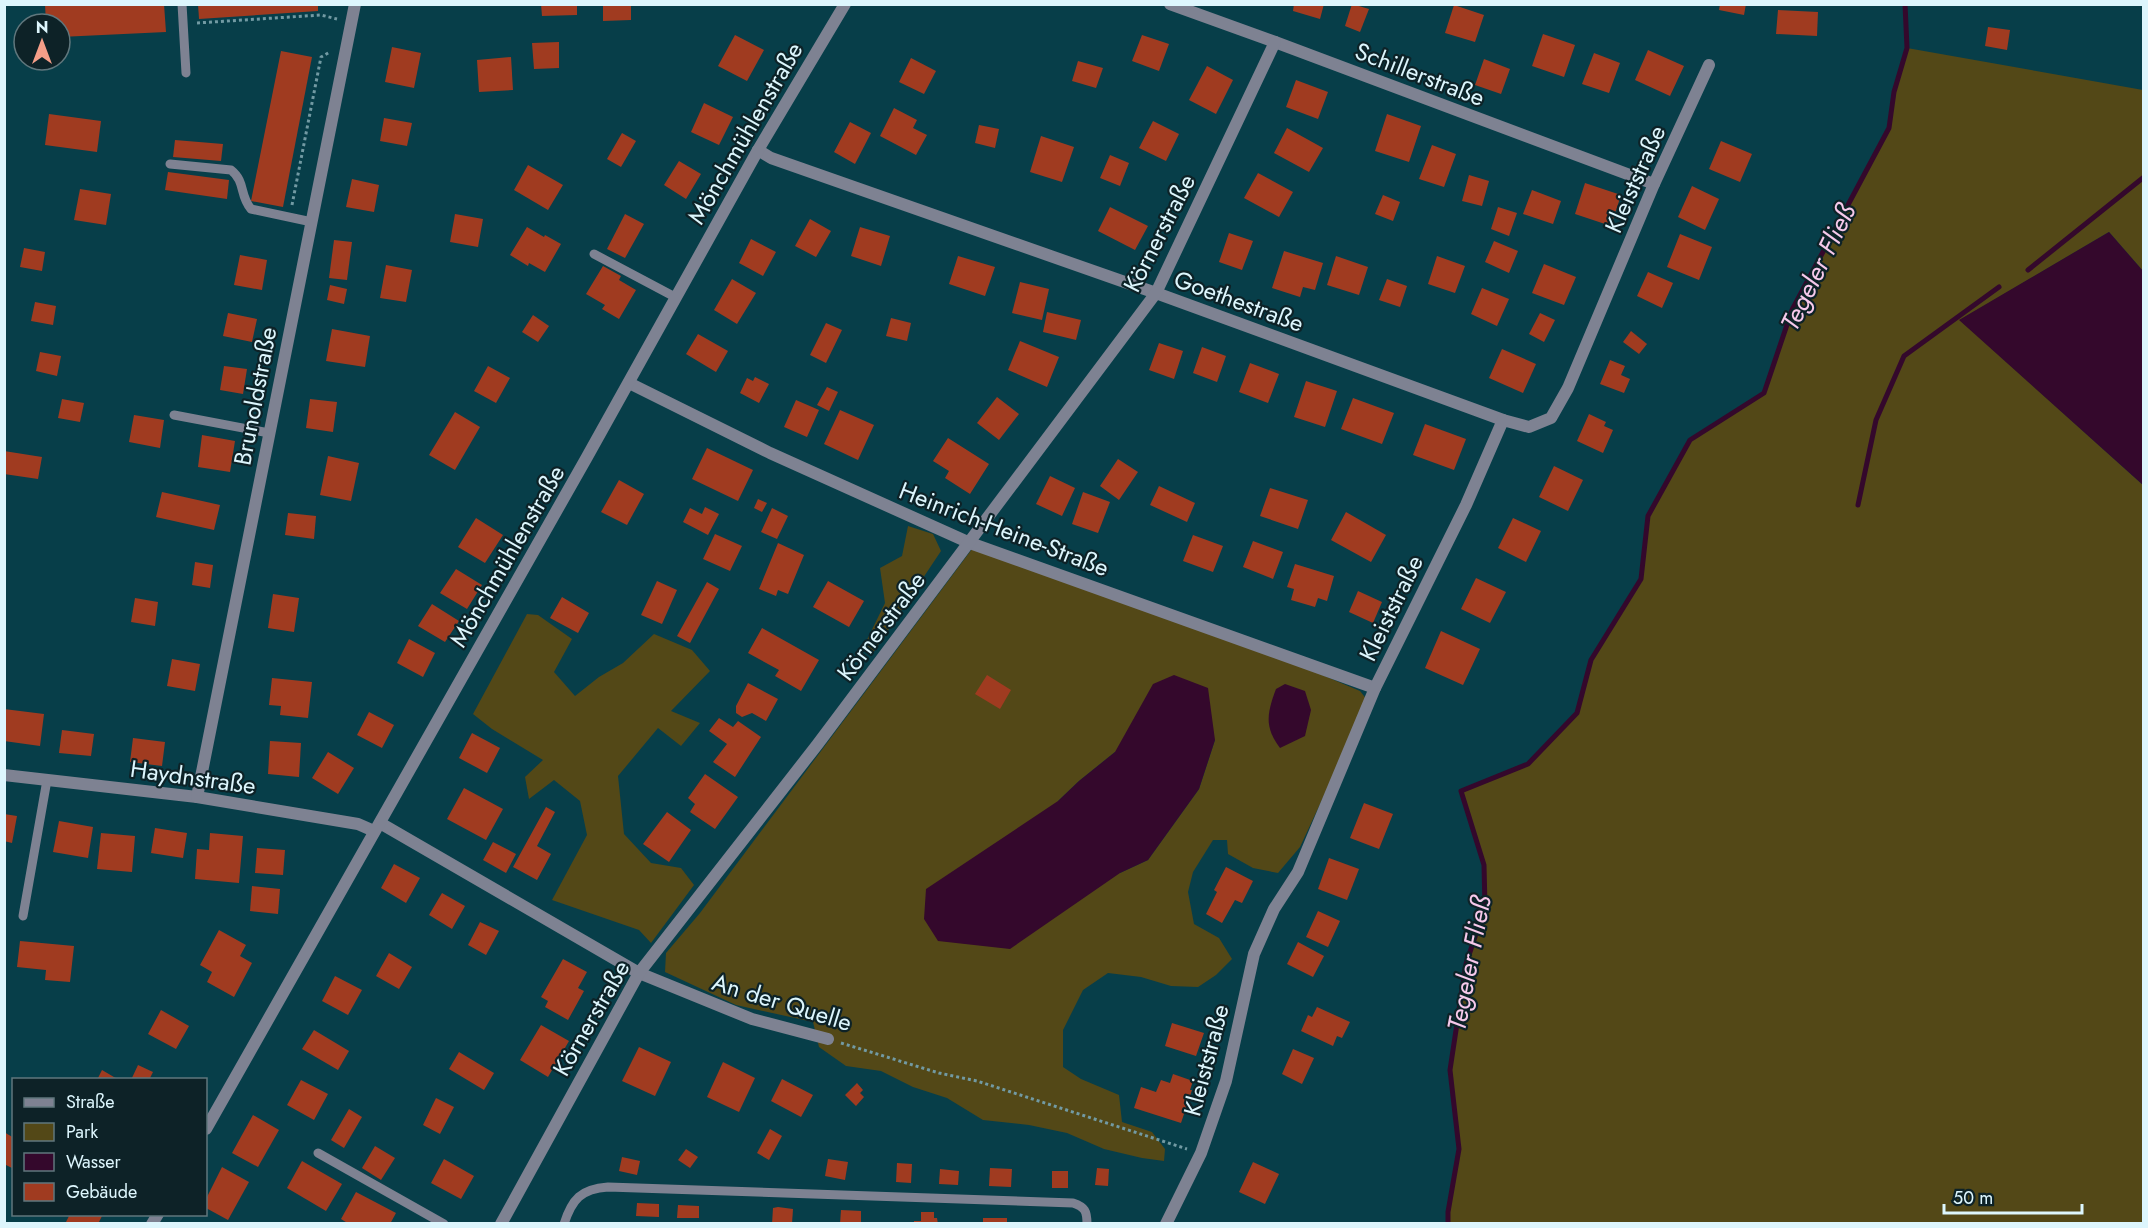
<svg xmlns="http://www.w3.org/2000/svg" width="2148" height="1228" font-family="Jost,sans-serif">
<rect width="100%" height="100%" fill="#073e49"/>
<g fill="#534817" fill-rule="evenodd">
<polygon points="1907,48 2143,90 2143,271 2109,232 1960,320 2143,485 2143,1223 1448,1224 1448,1212 1459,1149 1450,1070 1466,964 1485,907 1484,865 1461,791 1528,764 1577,713 1591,660 1641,579 1648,516 1690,440 1764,393 1792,310 1889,128 1894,92"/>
<polygon points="908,526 933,534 941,551 873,653 862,650 885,603 880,568 902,556"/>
<path d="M 972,549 L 1301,666 L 1360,691 L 1368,701 L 1300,847 L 1278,873 L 1253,868 L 1228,854 L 1227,840 L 1213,840 L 1193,872 L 1188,892 L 1194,924 L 1219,938 L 1232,959 L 1216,975 L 1198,987 L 1171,986 L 1141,977 L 1108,973 L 1083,990 L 1063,1030 L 1063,1067 L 1081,1079 L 1119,1095 L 1122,1122 L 1152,1132 L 1165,1149 L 1164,1161 L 1142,1158 L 1104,1149 L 1067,1133 L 1029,1125 L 983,1120 L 947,1098 L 913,1087 L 881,1071 L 846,1066 L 819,1047 L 813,1022 L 736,1005 L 665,972 L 666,953 L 700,913 ZM 1215,740 L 1199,789 L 1148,860 L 1120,873 L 1058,801 L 1079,781 L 1115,752 Z"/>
<polygon points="527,614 538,615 572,639 554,672 575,696 599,677 623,663 654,634 692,650 710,671 671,711 700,723 681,746 658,728 618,776 624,834 651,863 681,868 694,885 651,943 639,930 552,900 587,835 580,801 554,780 529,799 525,777 543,760 492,729 473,714"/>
</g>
<g fill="#34082c">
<polygon points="2109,232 2143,271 2143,485 1959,320"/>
<polygon points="1174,675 1208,688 1215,740 1199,789 1148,860 1120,873 1010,949 938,941 924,919 926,889 1058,801 1079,781 1115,752 1153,684"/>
<path d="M 1285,684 L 1305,691 L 1311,710 L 1305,736 L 1280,748 C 1264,727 1267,713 1276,689 Z"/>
</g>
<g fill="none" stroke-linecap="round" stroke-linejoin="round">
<g stroke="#34082c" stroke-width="5">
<polyline points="2028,270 2144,177"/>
<polyline points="1858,505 1876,420 1904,356 1999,287"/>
<polyline points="1448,1224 1448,1212 1459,1149 1450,1070 1466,964 1485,907 1484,865 1461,791 1528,764 1577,713 1591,660 1641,579 1648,516 1690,440 1764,393 1792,310 1889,128 1894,92 1907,48 1905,4"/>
</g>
</g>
<g fill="#a03b20">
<polygon points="45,4 164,4 166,32 60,37 60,24 46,24"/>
<polygon points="198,4 318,4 318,11 199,19"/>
<polygon points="541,4 577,4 577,15 542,16"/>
<polygon points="603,4 631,4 631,20 603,21"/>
<polygon points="1294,4 1324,4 1320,19 1293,11"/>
<polygon points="1352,4 1369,9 1360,32 1345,26"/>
<polygon points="1720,4 1746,4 1744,15 1719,10"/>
<polygon points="1454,5 1484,15 1475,42 1445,33"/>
<polygon points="1778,10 1818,12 1817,36 1776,34"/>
<polygon points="1988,27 2010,30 2007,50 1985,46"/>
<polygon points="1543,34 1575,45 1564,77 1532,66"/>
<polygon points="735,35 764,50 747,81 718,66"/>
<polygon points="1142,35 1169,44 1159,71 1132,61"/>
<polygon points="559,42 559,68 534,69 532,43"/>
<polygon points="392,47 421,53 414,88 385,82"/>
<polygon points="1648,50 1684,66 1670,96 1635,80"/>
<polygon points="281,51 312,57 283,207 251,201"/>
<polygon points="1594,53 1620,63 1609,93 1582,84"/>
<polygon points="511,57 513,90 479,92 477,60"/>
<polygon points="911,58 936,71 924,94 899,82"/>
<polygon points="1484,59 1510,69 1501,94 1475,85"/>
<polygon points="1078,61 1103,68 1096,88 1072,81"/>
<polygon points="1207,66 1233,80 1216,114 1189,100"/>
<polygon points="1296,80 1328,92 1318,119 1286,107"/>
<polygon points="704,103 733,117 719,145 691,132"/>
<polygon points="894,108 917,120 913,128 927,135 916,155 880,136"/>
<polygon points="49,114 101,121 97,152 45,145"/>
<polygon points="1387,114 1421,126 1409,162 1375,151"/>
<polygon points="384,118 412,123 407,146 380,141"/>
<polygon points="1153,121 1179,134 1166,161 1139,148"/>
<polygon points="850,122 871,133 855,164 834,152"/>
<polygon points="979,125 999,129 995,148 975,143"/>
<polygon points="1287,128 1323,148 1309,172 1274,153"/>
<polygon points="622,133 636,141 621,167 607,159"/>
<polygon points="1041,136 1074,147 1062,182 1030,172"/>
<polygon points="175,140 223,144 221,161 173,157"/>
<polygon points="1721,141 1752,154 1740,182 1709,169"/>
<polygon points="1432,145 1456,154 1444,187 1419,179"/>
<polygon points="1110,155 1129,163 1120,186 1100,178"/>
<polygon points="679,161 701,174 686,199 664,185"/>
<polygon points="528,165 563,185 548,210 514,190"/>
<polygon points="168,172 229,180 227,199 165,190"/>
<polygon points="1258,173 1293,192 1279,217 1244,198"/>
<polygon points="1469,175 1489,181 1482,206 1462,201"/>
<polygon points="352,179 379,185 374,212 346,207"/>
<polygon points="1585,183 1621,195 1611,226 1575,214"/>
<polygon points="1692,186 1719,199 1705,230 1678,217"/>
<polygon points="80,189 111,194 106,225 74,220"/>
<polygon points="1532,190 1561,201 1553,224 1523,214"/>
<polygon points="1383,195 1400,202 1393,221 1375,214"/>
<polygon points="1110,207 1148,226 1135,250 1098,231"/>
<polygon points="1498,207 1517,213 1509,236 1491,229"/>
<polygon points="455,214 483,219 478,247 450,242"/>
<polygon points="625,214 644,224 625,258 607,249"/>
<polygon points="810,219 831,231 816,257 795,246"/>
<polygon points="527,227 544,237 545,235 561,244 545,272 529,263 528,266 510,255"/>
<polygon points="860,227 890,236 881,266 851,256"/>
<polygon points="1229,233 1253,241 1242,270 1219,262"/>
<polygon points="1680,234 1712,247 1699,280 1667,267"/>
<polygon points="751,239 776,252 763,276 739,263"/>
<polygon points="334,240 352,242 347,280 329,278"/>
<polygon points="1494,241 1518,251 1509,273 1485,262"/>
<polygon points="24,248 45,252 42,271 20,267"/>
<polygon points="1284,251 1323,263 1315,290 1303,287 1300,297 1272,288"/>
<polygon points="240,255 267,260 262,290 234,285"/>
<polygon points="958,256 995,267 985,296 949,284"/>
<polygon points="1336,256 1368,267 1359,295 1327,285"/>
<polygon points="1437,256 1465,266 1455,293 1428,284"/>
<polygon points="1544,264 1576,277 1564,305 1532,293"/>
<polygon points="386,265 412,270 406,302 380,298"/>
<polygon points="603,266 621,276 619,280 636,290 619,319 602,309 605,305 586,294"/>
<polygon points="1648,272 1673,283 1662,308 1637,296"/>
<polygon points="732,279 756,293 737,324 714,310"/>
<polygon points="1387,279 1407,286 1400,307 1379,300"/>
<polygon points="1020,282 1049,289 1042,320 1012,313"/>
<polygon points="330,285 347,289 344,304 327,300"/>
<polygon points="1482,288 1509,299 1497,326 1471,314"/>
<polygon points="35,302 56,306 53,325 31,321"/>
<polygon points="1047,312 1081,320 1076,340 1043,332"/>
<polygon points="228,313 257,319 252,342 223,336"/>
<polygon points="1540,313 1555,320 1544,342 1529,334"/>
<polygon points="533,315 549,326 538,342 522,332"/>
<polygon points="891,318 911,323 907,341 886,336"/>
<polygon points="826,323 842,330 826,363 810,355"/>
<polygon points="332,329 370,336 365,367 326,361"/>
<polygon points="1631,331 1647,344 1639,354 1623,342"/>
<polygon points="698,334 728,351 716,372 686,354"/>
<polygon points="1020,341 1059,357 1047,387 1008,370"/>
<polygon points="1159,343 1183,351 1174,379 1149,370"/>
<polygon points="1202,347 1226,356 1217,382 1193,373"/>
<polygon points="1502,349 1536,364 1523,393 1489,378"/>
<polygon points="40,352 61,356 57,376 36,371"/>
<polygon points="1610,360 1625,366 1621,375 1630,379 1624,393 1600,384"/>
<polygon points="1250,363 1279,374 1268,403 1239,392"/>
<polygon points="224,366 247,369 243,394 220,390"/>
<polygon points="488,366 510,378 496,403 474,391"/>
<polygon points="755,377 769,384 759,403 740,393 747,378 753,381"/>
<polygon points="1306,381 1337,391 1325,427 1294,417"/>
<polygon points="827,387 838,392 829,411 817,405"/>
<polygon points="997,397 1019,414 999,440 977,423"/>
<polygon points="1353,398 1394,413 1382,444 1341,429"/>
<polygon points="62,399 84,403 80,422 58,418"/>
<polygon points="310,399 337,402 333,432 306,428"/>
<polygon points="796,400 819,410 807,437 784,427"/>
<polygon points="840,410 874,425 858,460 824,444"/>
<polygon points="455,412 480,427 455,470 429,455"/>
<polygon points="1589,414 1606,422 1604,426 1613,430 1603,453 1577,441"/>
<polygon points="134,415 164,420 160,448 129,442"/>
<polygon points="1425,424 1466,439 1454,470 1413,455"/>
<polygon points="202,435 235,441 230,472 198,467"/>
<polygon points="948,438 989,464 970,494 945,478 949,471 933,461"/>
<polygon points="707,448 753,470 738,501 692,479"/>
<polygon points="4,451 42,457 38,479 4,474"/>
<polygon points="328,456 359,463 351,501 320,495"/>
<polygon points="1118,459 1138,472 1119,500 1100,486"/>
<polygon points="1554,466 1583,480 1568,511 1539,497"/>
<polygon points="1050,476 1075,488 1062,516 1036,504"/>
<polygon points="619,480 644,494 627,525 601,512"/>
<polygon points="1159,486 1195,503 1187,522 1150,505"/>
<polygon points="1270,488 1308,500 1298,529 1260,516"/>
<polygon points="162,492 220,505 214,530 156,517"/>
<polygon points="1083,492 1110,502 1098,533 1072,524"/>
<polygon points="758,499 767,503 762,512 754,508"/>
<polygon points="705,507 719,514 708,535 683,522 690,508 702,514"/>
<polygon points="772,508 788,516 777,539 761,532"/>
<polygon points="1346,512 1386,535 1371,562 1331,540"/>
<polygon points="288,513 316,516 314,539 285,535"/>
<polygon points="476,518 503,535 485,563 458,547"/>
<polygon points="1513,518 1541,531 1526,562 1498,548"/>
<polygon points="715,534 742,546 730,571 703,559"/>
<polygon points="1193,535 1223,546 1213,572 1183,561"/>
<polygon points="1253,541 1283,552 1273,579 1243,567"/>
<polygon points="778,543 804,555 788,594 778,590 776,596 759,589"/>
<polygon points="195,562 213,565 210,588 192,585"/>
<polygon points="1295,564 1334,576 1327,601 1318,598 1315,607 1291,600 1294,589 1287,587"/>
<polygon points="456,569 482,585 467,609 440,593"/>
<polygon points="1476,578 1506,592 1490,623 1461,609"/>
<polygon points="657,581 677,590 662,624 641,615"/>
<polygon points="828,581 864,601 849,627 813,607"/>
<polygon points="707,582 719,589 690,643 677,636"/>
<polygon points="1358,591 1382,602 1373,623 1349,612"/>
<polygon points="273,594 299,598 294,632 268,628"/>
<polygon points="562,597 589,613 578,633 550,618"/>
<polygon points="135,598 158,602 155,626 131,622"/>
<polygon points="432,604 459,621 445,642 418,626"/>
<polygon points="762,628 819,660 801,691 775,676 779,670 748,653"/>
<polygon points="1441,631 1480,649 1463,685 1425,668"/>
<polygon points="409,639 435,653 423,677 397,663"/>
<polygon points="172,659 200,664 195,691 167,686"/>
<polygon points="987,675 1011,690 1000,709 975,694"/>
<polygon points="272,678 312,682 308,718 280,715 281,706 269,705"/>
<polygon points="748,683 778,699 766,721 752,713 742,717 736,713 736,706"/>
<polygon points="4,709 44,714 40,746 4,741"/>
<polygon points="369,712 394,725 382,748 357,735"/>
<polygon points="719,718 733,727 738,721 761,737 735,777 713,762 727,744 709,731"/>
<polygon points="62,730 94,734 91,756 59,753"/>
<polygon points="472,733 500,748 487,773 459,758"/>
<polygon points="133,738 165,742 162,766 130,762"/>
<polygon points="270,741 301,743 299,777 268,774"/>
<polygon points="328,752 354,768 338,794 312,778"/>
<polygon points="705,774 738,797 715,829 690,812 695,804 688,798"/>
<polygon points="464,788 503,809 486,840 447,819"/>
<polygon points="1364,803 1393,814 1379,849 1350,838"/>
<polygon points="546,807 555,812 537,846 551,854 537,880 513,867"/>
<polygon points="667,812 691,830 669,862 643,844"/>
<polygon points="4,814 17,816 12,843 4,841"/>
<polygon points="59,821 93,827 88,858 53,852"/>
<polygon points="155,828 187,833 183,858 151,853"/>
<polygon points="101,833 135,836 132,872 97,869"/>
<polygon points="210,833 243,836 239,883 195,879 197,849 209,850"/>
<polygon points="493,842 516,854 506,873 483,860"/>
<polygon points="257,848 285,850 283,875 255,873"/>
<polygon points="1329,858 1359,869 1347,900 1318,889"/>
<polygon points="394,864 420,878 406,903 381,888"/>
<polygon points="1226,867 1253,881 1242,903 1235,900 1222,923 1206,914 1217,892 1214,890"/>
<polygon points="252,886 280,889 278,914 250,911"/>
<polygon points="442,893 465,906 452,929 429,915"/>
<polygon points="1318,911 1340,921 1328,947 1306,937"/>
<polygon points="480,922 499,931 486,955 468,945"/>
<polygon points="219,930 246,945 240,956 252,963 234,997 207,982 212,972 200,965"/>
<polygon points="20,941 74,946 70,982 45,980 46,970 17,967"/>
<polygon points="1298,942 1324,956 1313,977 1287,964"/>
<polygon points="389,953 412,967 399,989 376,976"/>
<polygon points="563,959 587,972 578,988 584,991 568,1020 545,1007 548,1001 541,997"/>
<polygon points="335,976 362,990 348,1015 322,1001"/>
<polygon points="1317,1007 1350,1022 1342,1038 1337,1036 1333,1046 1301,1031 1308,1015 1312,1017"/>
<polygon points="161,1010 189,1026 176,1049 148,1034"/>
<polygon points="1172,1023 1204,1033 1196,1056 1165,1046"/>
<polygon points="541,1025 569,1041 548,1077 520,1060"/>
<polygon points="314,1030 349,1051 338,1070 302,1049"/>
<polygon points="639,1047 671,1062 655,1096 622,1081"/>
<polygon points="1293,1049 1314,1058 1302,1084 1282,1074"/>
<polygon points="459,1052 494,1073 484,1090 449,1069"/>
<polygon points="723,1062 755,1078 739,1112 707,1097"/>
<polygon points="138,1065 153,1072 149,1080 131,1080"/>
<polygon points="102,1070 119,1080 97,1080"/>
<polygon points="1173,1074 1193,1081 1190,1090 1192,1090 1181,1123 1134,1108 1141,1087 1156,1092 1161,1080 1170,1083"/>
<polygon points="782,1079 813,1095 801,1117 771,1101"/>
<polygon points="301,1080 328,1094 314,1120 287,1105"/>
<polygon points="857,1083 863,1090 860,1093 864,1097 856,1106 845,1095"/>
<polygon points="436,1098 454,1107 440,1134 423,1125"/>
<polygon points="349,1109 362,1117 344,1148 331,1140"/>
<polygon points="253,1115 279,1130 258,1167 232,1153"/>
<polygon points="770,1129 782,1136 769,1160 757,1153"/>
<polygon points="4,1132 14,1138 14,1169 4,1164"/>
<polygon points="375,1146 395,1158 381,1180 362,1168"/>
<polygon points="686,1149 698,1157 690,1168 678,1160"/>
<polygon points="622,1157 640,1161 637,1175 619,1171"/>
<polygon points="444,1159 474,1176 461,1199 431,1183"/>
<polygon points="828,1159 848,1162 845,1180 825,1176"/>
<polygon points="302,1161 342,1184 326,1211 287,1188"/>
<polygon points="1253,1162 1279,1174 1265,1204 1239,1192"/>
<polygon points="897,1163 912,1164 911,1183 896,1182"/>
<polygon points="222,1167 249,1182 228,1220 206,1208 206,1199"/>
<polygon points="990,1168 1012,1169 1011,1187 989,1186"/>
<polygon points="1097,1168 1109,1169 1108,1186 1095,1185"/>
<polygon points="940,1169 959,1171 958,1185 939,1184"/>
<rect x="1052" y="1171" width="16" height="17"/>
<polygon points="356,1192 396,1213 390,1224 349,1224 341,1219"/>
<polygon points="637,1203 659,1204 659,1217 636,1216"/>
<polygon points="678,1205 699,1206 699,1218 677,1218"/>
<polygon points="778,1207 793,1209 792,1224 772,1224 773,1208"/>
<polygon points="841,1210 861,1211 861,1224 840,1224"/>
<polygon points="921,1212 934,1212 934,1218 937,1218 938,1224 914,1224 914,1221 921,1221"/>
<polygon points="70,1214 103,1214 98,1224 65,1224"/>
<rect x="983" y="1218" width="24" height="6"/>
</g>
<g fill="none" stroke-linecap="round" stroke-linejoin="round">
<g stroke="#729aa3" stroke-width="3" stroke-dasharray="3 3" stroke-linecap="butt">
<polyline points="197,23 321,15 337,19"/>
<polyline points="292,205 321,57 330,52"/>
<polyline points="841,1043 939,1073 977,1081 1187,1149"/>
</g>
<g stroke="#7e8292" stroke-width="9">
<polyline points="182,4 186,73"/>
<path d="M 170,164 L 231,170 C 246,182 239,195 251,209 L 312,222"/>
<polyline points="594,254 675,297"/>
<polyline points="174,415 269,433"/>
<polyline points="23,916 47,780"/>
<polyline points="318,1153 444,1224"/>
<path d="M 564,1224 C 572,1199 581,1189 608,1187 L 1073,1203 C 1085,1207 1087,1211 1087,1224"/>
</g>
<g stroke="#7e8292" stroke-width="12">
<polyline points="1170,4 1275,42 1654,184"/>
<polyline points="758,150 771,158 1156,293 1503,420"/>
<polyline points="629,383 770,453 970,543 1375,688"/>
<polyline points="4,775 197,797 358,824 374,831"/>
<polyline points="197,797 355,4"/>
<polyline points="380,823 639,973 752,1019 828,1039"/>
<polyline points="206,1129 587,457 758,150 845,4"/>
<polyline points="152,1224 158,1214"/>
<polyline points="501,1224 639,973 817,745 1156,293 1275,42"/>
<polyline points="1166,1224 1201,1153 1226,1081 1254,954 1274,909 1298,872 1375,688 1466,505 1503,420 1529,427 1551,418 1568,388 1654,184 1709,65"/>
</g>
</g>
<g text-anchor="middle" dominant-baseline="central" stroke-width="4.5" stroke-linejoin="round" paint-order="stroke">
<g font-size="24" fill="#ddf6fd" stroke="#0d2227">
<text transform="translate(1420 74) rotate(21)">Schillerstraße</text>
<text transform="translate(745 133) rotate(-60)">Mönchmühlenstraße</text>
<text transform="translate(1635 179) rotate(-66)">Kleiststraße</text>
<text transform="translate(1159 233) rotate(-63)">Körnerstraße</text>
<text transform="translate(1239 301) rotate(20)">Goethestraße</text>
<text transform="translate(255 396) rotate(-79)">Brunoldstraße</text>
<text transform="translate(1004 529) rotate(21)">Heinrich-Heine-Straße</text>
<text transform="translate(507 556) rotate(-60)">Mönchmühlenstraße</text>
<text transform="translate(1391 608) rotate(-64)">Kleiststraße</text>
<text transform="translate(881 626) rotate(-53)">Körnerstraße</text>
<text transform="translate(193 777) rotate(8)">Haydnstraße</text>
<text transform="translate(782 1002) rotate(17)">An der Quelle</text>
<text transform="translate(591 1018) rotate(-60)">Körnerstraße</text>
<text transform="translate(1206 1060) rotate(-75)">Kleiststraße</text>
</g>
<g font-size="26" font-style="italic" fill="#f7c9eb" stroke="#0d2227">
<text transform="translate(1818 267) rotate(-64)">Tegeler Fließ</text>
<text transform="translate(1469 963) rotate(-79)">Tegeler Fließ</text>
</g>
</g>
<rect width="2148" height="1228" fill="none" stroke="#ddf6fd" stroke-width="12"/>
<rect x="12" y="1078" width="195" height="138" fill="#0d2227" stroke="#60777d" stroke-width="1.5"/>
<rect x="24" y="1098" width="30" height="9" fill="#7e8292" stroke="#60777d" stroke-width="1.5"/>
<text x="66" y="1108" font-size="18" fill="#ddf6fd">Straße</text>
<rect x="24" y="1123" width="30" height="18" fill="#534817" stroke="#60777d" stroke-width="1.5"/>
<text x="66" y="1138" font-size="18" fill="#ddf6fd">Park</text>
<rect x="24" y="1153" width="30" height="18" fill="#34082c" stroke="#60777d" stroke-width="1.5"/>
<text x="66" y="1168" font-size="18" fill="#ddf6fd">Wasser</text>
<rect x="24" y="1183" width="30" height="18" fill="#a03b20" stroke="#60777d" stroke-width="1.5"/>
<text x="66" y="1198" font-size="18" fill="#ddf6fd">Gebäude</text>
<g transform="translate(42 42)"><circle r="28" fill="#0d2227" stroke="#60777d" stroke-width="1.5"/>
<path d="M0-4.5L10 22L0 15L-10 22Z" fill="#f49e88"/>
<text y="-9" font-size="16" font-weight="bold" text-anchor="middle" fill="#ddf6fd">N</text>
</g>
<path d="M1944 1204v9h138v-9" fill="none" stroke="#ddf6fd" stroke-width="3"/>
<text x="1953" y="1204" font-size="18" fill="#ddf6fd" stroke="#0d2227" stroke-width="4.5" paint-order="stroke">50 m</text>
</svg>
